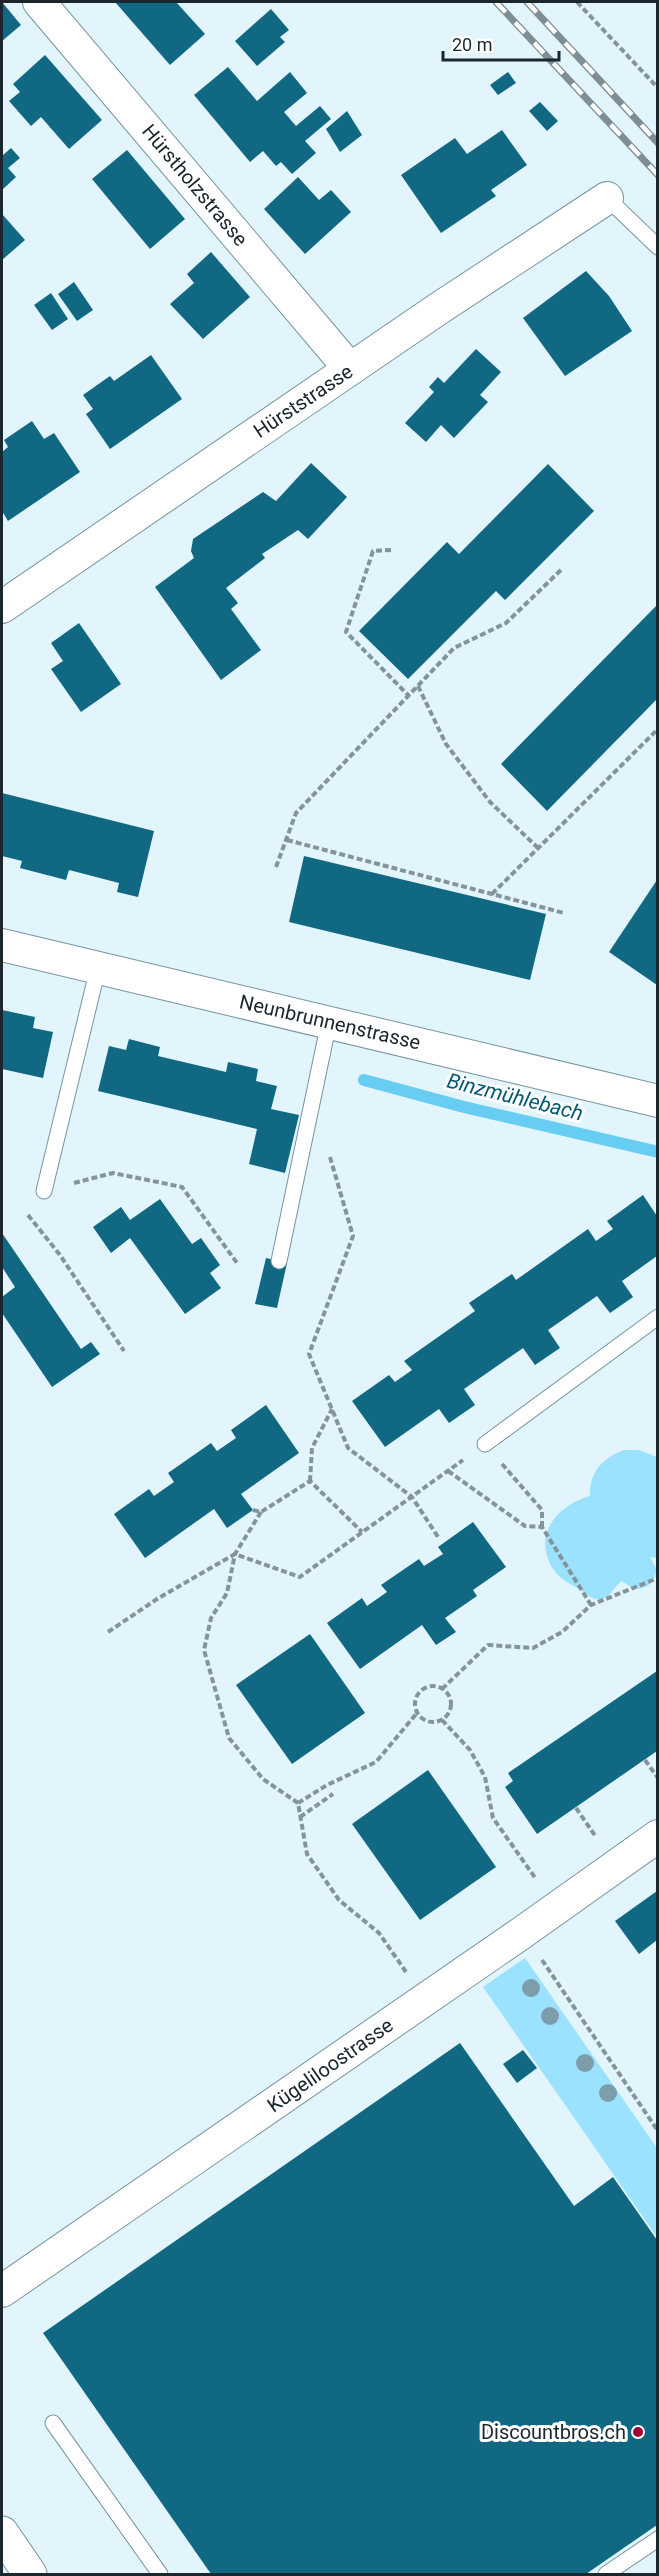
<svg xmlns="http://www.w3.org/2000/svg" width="659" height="2576" font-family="Roboto,sans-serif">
<rect width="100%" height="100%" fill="#e2f5fd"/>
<g fill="#9be2fe">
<path d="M 624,1450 L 639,1450 L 657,1457 L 657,1558 L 650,1557 L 657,1570 C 652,1590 637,1594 622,1581 C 614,1586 612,1596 602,1599 C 592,1601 590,1595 582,1591 C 572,1584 561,1581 553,1569 C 532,1535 557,1505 590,1496 C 589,1473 602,1458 624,1450 Z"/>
<polygon points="525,1958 657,2148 657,2237 483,1987"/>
</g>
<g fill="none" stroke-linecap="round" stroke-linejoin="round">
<polyline stroke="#67cdf2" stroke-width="12" points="364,1080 464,1107 658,1152"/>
</g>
<g fill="#116883">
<polygon points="2,2 21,25 2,41"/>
<polygon points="115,2 176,2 205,34 170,65"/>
<polygon points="271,9 289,30 280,37 285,42 257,66 235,41"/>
<polygon points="45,55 102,120 69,149 41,117 31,126 9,101 20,92 13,84"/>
<polygon points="228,67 257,101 290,72 307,93 284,112 296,126 320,106 331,119 305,141 316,153 292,174 281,162 276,166 263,151 250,162 194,95"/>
<polygon points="508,72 516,83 498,95 490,85"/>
<polygon points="540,102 558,121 547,131 529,111"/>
<polygon points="347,111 362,135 340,152 326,129"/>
<polygon points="502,130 527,165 491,190 496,196 441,233 401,175 455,138 467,154"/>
<polygon points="11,148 20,158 8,168 16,177 3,189 2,156"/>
<polygon points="127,150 185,219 150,249 92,179"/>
<polygon points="298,177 319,200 331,190 351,212 305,254 264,209"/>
<polygon points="2,214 25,240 2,260"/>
<polygon points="211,252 250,297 203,339 170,304 194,283 187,274"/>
<polygon points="586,271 609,296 632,331 565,376 523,318"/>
<polygon points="74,282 93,310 77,321 58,294"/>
<polygon points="51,293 68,319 52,330 34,305"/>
<polygon points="476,349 501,372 480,395 488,402 454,438 441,425 426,442 405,423 434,392 429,387 438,377 444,383"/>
<polygon points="151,355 182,399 110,449 86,414 93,409 83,395 110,376 114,381"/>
<polygon points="32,421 44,439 54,433 80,472 8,521 2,511 2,452 8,447 4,440"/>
<polygon points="311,463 347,497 308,539 298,530 262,554 265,558 226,588 238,603 231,609 261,650 221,680 155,587 194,558 191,551 193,539 263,492 276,501"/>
<polygon points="548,464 594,511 505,600 496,591 408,679 359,631 447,542 459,554"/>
<polygon points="657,605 657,699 547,811 501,764"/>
<polygon points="79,623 121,684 81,712 51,669 63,661 51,643"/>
<polygon points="2,793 154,831 138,897 117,892 119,883 69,870 66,880 20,868 22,861 2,856"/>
<polygon points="304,856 546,914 530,980 289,922"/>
<polygon points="657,880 657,985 609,952"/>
<polygon points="2,1010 35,1017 33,1028 53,1032 43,1078 2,1069"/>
<polygon points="129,1039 160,1047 158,1056 226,1072 228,1062 258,1069 256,1081 277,1086 271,1109 299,1115 285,1173 249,1164 257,1129 98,1091 109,1046 126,1050"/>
<polygon points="643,1195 657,1216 657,1256 622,1281 633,1297 610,1313 597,1296 548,1330 560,1348 535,1365 523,1348 464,1389 475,1405 449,1423 439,1409 385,1447 352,1401 389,1375 395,1382 412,1370 404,1361 475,1311 469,1303 512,1274 516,1280 588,1229 596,1241 613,1229 607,1221"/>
<polygon points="160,1199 192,1244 201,1238 220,1265 210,1273 221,1288 185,1314 130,1238 111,1253 93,1227 121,1207 130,1220"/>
<polygon points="2,1233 81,1349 91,1342 100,1354 52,1387 2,1313 2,1297 15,1287 2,1267"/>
<polygon points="266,1258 287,1263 277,1308 255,1304"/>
<polygon points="266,1405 299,1453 241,1494 253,1510 227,1528 214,1509 145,1558 114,1514 149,1489 154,1496 174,1482 168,1473 211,1443 217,1451 236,1438 231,1430"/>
<polygon points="473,1522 506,1567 473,1590 477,1596 445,1618 456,1632 436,1645 422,1625 360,1669 327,1623 362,1598 367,1606 387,1592 381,1585 419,1559 424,1566 443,1554 438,1547"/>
<polygon points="310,1634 365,1713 292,1764 236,1685"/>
<polygon points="657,1671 657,1751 537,1834 505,1787 513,1781 508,1773"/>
<polygon points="428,1770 496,1867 420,1920 352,1824"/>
<polygon points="657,1891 657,1940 639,1954 615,1921"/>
<polygon points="460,2043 574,2206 613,2177 657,2240 657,2525 586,2574 211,2574 43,2333"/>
<polygon points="523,2050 537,2068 517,2083 503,2064"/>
</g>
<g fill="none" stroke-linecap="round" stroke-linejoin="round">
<defs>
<g id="lane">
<polyline points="607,198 658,247"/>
<polyline points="44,1191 98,968"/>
<polyline points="279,1261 329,1022"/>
<polyline points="485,1444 658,1317"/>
<polyline points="53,2423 160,2574"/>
<polyline points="606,2574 658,2539"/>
</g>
<g id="street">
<polyline points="39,2 350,369"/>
<polyline points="2,607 438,309 607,198"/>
<polyline points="2,945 658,1101"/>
<polyline points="2,2291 523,1932 658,1836"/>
</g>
<polyline id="secondary" points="2,2533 30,2574"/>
</defs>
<use href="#lane" stroke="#7694a1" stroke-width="17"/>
<use href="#street" stroke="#7694a1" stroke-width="34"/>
<use href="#secondary" stroke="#7694a1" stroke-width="35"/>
<g stroke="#84949a" stroke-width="4" stroke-dasharray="6 3" stroke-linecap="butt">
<polyline points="577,2 658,88"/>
<polyline points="391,550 373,551 346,632 409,696"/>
<polyline points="418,686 446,744 490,802 538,848"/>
<polyline points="287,840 564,913"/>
<polyline points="276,867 296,813 454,648 506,623 562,569"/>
<polyline points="492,894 658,729"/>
<polyline points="330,1157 353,1236 309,1354 348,1448 412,1497 438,1537"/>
<polyline points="74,1183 113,1173 182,1187 237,1263"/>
<polyline points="28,1215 60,1255 124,1351"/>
<polyline points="502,1464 542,1510 542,1527"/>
<polyline points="448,1471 525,1526 542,1527 591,1605"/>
<polyline points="310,1481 312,1448 332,1409"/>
<polyline points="253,1510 261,1512 310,1481 362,1532"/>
<polyline points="261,1512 235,1554 227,1593 211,1618 204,1650 229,1738 263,1779 298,1803 307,1854 339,1900 379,1933 406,1972"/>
<polyline points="108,1632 157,1599 235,1554 300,1577 463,1460"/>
<circle cx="433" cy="1704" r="18"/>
<polyline points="442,1689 488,1645 533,1648 562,1632 591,1605 658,1578"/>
<polyline points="442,1720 470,1750 485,1777 493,1818 536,1879"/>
<polyline points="645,1760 658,1778"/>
<polyline points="298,1803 327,1785 376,1762 417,1713"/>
<polyline points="576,1808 596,1837"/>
<polyline points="300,1817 333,1794"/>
<polyline points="542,1960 658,2131"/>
</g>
<use href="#lane" stroke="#fff" stroke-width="15"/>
<use href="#street" stroke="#fff" stroke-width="32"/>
<use href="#secondary" stroke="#fff" stroke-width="33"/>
<defs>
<g id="rail">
<polyline points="496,2 658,175"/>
<polyline points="527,2 658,143"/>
</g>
</defs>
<use href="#rail" stroke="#7e8e94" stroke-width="7"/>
<use href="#rail" stroke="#fff" stroke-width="4.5" stroke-dasharray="14" stroke-linecap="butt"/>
</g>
<g fill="#7d9daa">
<circle cx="531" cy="1988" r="9"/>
<circle cx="550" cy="2016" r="9"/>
<circle cx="585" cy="2063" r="9"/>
<circle cx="608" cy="2093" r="9"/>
</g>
<circle fill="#a20234" stroke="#fff" stroke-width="2" cx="638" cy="2432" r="6"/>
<g text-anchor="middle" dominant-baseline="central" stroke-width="6" stroke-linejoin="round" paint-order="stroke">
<g font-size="20" fill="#1a272c" stroke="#fff">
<text transform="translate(195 185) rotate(50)">Hürstholzstrasse</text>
<text transform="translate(303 401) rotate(-34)">Hürststrasse</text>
<text transform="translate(330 1022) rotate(13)">Neunbrunnenstrasse</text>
<text transform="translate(330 2065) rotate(-35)">Kügeliloostrasse</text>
</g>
<g font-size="20" fill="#1a272c" stroke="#fff" text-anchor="end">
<text x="626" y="2432">Discountbros.ch</text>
</g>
<g font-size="21" font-style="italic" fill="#005a73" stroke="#fff">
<text transform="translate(515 1097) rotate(14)">Binzmühlebach</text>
</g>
</g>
<rect width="659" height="2576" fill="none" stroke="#1a272c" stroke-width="6"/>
<path d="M443 51v9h116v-9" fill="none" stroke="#1a272c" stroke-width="3"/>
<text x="452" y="51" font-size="18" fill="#1a272c" stroke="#ffffff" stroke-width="4.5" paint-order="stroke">20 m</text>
</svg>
